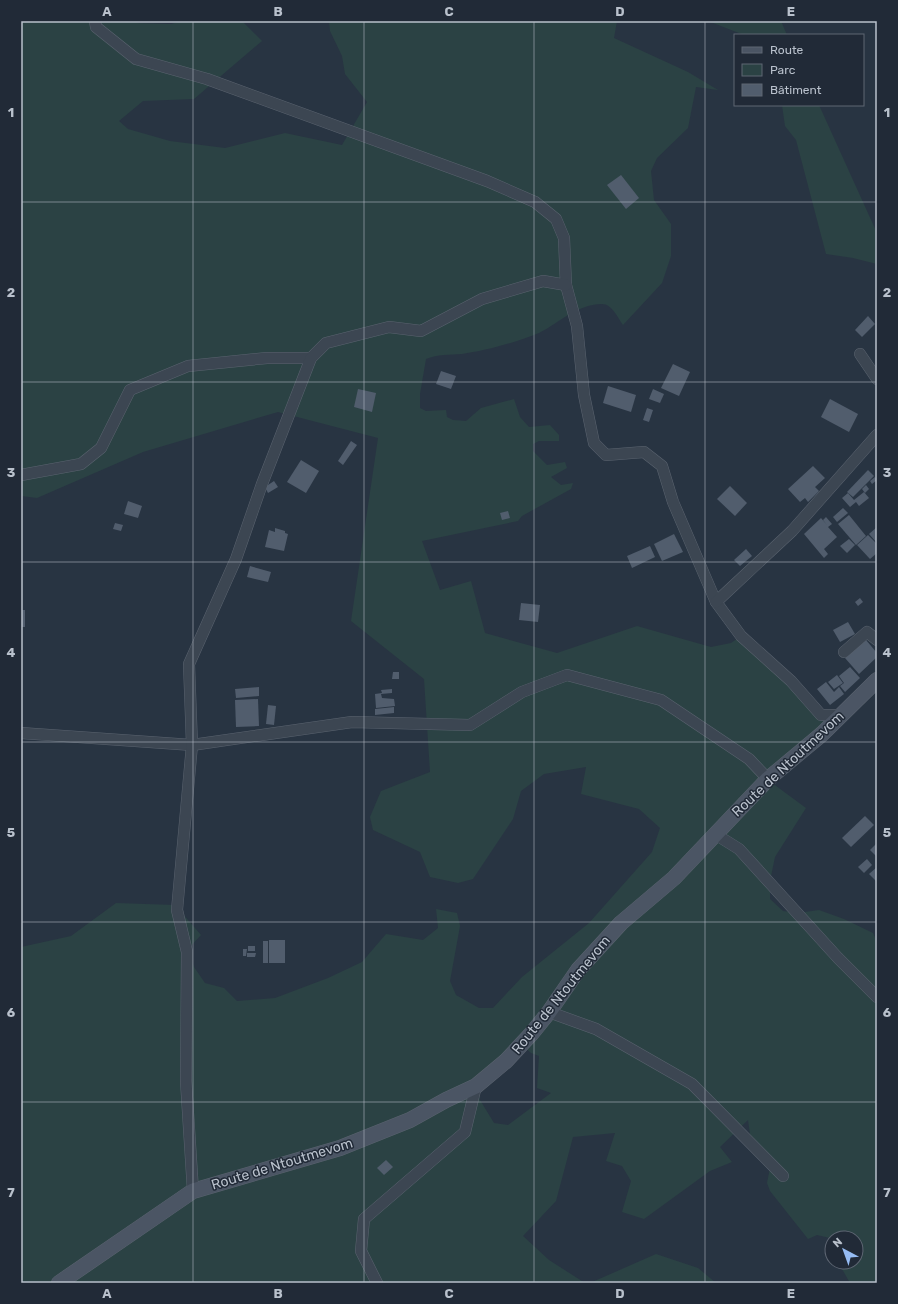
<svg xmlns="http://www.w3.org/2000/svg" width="898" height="1304" font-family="Rubik,sans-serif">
<rect width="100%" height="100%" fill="#283442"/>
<g fill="#2b4244" fill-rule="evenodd">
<path d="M 21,21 L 136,21 L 137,23 L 171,24 L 182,21 L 242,21 L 262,41 L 194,99 L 143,101 L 119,121 L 128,129 L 170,141 L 225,148 L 285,133 L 342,145 L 367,102 L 345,74 L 342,56 L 330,31 L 329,21 L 617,21 L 614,38 L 688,72 L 718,90 L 696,87 L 688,128 L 657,158 L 651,171 L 654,200 L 671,224 L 671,256 L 662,283 L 623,325 C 618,318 612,304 602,304 C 575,305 561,322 539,333 C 517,342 485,351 462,354 C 449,355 438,354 426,359 L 420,394 L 420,408 L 426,411 L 446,410 L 447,417 L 453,420 L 466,421 L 481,408 L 514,399 L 520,417 L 529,427 L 550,425 L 559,435 L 559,441 L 539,441 L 533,444 L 533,451 L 547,465 L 565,462 L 567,468 L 551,477 L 561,485 L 573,483 L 571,489 L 522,516 L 518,521 L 422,541 L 440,590 L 471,581 L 485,633 L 557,653 L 637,626 L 711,647 L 731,643 L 741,636 L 821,715 L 841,715 L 768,780 L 806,808 L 775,857 L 770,881 L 770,899 L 783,911 L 798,913 L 819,910 L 844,919 L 873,933 L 877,942 L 877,1283 L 850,1283 L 838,1262 L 856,1262 L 856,1238 L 832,1238 L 832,1252 L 830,1238 L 817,1235 L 808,1239 L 770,1191 L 767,1183 L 770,1168 L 751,1141 L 748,1120 L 720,1147 L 732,1162 L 710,1171 L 644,1219 L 622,1212 L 631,1181 L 622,1166 L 606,1161 L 615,1133 L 573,1137 L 556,1201 L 523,1236 L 549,1260 L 585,1283 L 21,1283 L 21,947 L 71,936 L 116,903 L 175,905 L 201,935 L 188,949 L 194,967 L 205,983 L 224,988 L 237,1001 L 275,998 L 328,978 L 362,962 L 386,934 L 423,940 L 438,928 L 436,909 L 457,913 L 460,926 L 450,981 L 456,995 L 479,1008 L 493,1008 L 522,977 L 589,923 L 652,852 L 660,828 L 639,809 L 581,794 L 586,767 L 544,774 L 521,791 L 513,819 L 473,879 L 458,883 L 430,877 L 420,852 L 373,830 L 370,817 L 381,791 L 430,772 L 424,679 L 351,621 L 378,438 L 278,412 L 143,452 L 37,498 L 21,496 ZM 521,1044 L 531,1053 L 539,1056 L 537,1088 L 551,1093 L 508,1125 L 494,1123 L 480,1100 L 476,1087 Z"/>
<polygon points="708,21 781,21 787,35 744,35"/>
<polygon points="782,105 819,105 877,233 877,264 853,258 826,254 796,140 785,126"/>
<polygon points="656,1254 698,1268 716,1283 590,1283"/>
</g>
<g fill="#515d6d">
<polygon points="621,175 639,198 626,209 607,185"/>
<polygon points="868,316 875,324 862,337 855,330"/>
<polygon points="673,364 690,372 679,396 661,388"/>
<polygon points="441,371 456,376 451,389 436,384"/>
<polygon points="608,386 636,395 631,412 603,403"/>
<polygon points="358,389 376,393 372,412 354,407"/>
<polygon points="653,389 664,394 660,403 649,399"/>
<polygon points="830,399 858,414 849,432 821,417"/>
<polygon points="647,408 653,410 649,422 643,420"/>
<polygon points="351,441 357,445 343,465 338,461"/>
<polygon points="301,460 319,471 306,493 287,482"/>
<polygon points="813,466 825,478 815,487 819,491 808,502 805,498 800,502 788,489"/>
<polygon points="868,470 874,476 853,497 847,492"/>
<polygon points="875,477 877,480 872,484 870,481"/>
<polygon points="274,481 278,487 268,493 265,487"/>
<polygon points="866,485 869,489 865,493 862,489"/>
<polygon points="730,486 747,503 735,516 717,499"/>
<polygon points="864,492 869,498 859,506 856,502 850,507 842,498 848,493 854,500"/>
<polygon points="128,501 142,506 138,518 124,514"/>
<polygon points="843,508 848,513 837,522 833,517"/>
<polygon points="508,511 510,518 502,520 500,513"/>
<polygon points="849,515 866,536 856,545 838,524"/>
<polygon points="826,517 832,524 828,527 837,537 824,549 828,554 824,558 804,534 821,518 827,525 823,520"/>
<polygon points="115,523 123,525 121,531 113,529"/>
<polygon points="877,527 877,543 869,534"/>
<polygon points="275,528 285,531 285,533 288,534 284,551 265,547 269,530 275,532"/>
<polygon points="674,534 683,552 662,561 654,544"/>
<polygon points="868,535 877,544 877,553 870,559 857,545"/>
<polygon points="849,539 855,545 847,553 840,546"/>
<polygon points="650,546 655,557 632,568 627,556"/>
<polygon points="746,549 752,556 740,566 734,560"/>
<polygon points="250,566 271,572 268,582 247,577"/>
<polygon points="860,598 863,602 858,606 855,602"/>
<polygon points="521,603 540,605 538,622 519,620"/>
<rect x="21" y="610" width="4" height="17"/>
<polygon points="848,622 855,634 840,642 833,630"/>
<polygon points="866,640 877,653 877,657 859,674 845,658"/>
<polygon points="850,667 860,678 845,692 840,686 844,683 839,676"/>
<polygon points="393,672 399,672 399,679 392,679"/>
<polygon points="837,675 843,683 834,689 828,682"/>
<polygon points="826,682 834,692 839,687 844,694 830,705 817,689"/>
<polygon points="259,687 259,696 236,698 235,689"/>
<polygon points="392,689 392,693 381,694 382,698 394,699 395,706 376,708 375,694 382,693 381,690"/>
<polygon points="258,699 259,726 236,727 235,700"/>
<polygon points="268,705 276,706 274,725 266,724"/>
<polygon points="394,707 394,713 375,715 375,709"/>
<polygon points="865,816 874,825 851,847 842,838"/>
<polygon points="877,843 877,857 870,850"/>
<polygon points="867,859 872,865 864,873 858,867"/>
<polygon points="877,867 877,882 869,874"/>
<rect x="269" y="940" width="16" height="23"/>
<rect x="263" y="941" width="5" height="22"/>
<rect x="248" y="946" width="7" height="5"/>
<polygon points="243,949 247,949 246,956 243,956"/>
<polygon points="247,953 256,953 255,957 247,957"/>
<polygon points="386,1160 393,1167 384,1175 377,1168"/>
</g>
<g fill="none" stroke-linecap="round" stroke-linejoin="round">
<defs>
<g id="street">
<polyline points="95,21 96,27 136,59 207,79 487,181 535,202 556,219 564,238 566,285 577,326 584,395 594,443 606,455 644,452 662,466 673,502 716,602 741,636 791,681 821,715 841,715"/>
<polyline points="860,354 877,379"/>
<polyline points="21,475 81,464 101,448 130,390 188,366 267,358 311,358"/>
<polyline points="716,602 792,531 877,435"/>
<polyline points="844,652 867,632 877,640"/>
<polyline points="21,733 192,745 352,722 470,725 522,692 567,675 661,700 749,759 768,779"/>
<polyline points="715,834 739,849 838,958 877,997"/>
<polyline points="549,1012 596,1029 692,1084 783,1176"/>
<polyline points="193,1191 186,1081 187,952 177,910 192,745 189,664 236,559 262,484 311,358 326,343 389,327 421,331 482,299 543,281 566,285"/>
<polyline points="377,1283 361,1251 364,1219 465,1132 476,1086"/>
</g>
<polyline id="secondary" points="59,1283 193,1191 340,1148 410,1120 446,1100 476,1086 506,1061 532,1033 549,1012 578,970 621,923 674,878 768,779 822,734 877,680"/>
</defs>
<use href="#street" stroke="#5a636f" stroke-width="12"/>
<use href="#secondary" stroke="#5a636f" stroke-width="16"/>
<use href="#street" stroke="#3c4652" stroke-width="11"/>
<use href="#secondary" stroke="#4b5564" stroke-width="15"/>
</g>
<path fill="none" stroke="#b9c1cc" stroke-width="1" stroke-opacity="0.55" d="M 193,21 L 193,1283M 364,21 L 364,1283M 534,21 L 534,1283M 705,21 L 705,1283M 21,202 L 877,202M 21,382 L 877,382M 21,562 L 877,562M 21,742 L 877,742M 21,922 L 877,922M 21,1102 L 877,1102"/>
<g text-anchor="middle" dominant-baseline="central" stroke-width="3" stroke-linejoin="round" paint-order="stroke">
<g font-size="14" fill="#b9c1cc" stroke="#212a37">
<text transform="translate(788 764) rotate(-43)">Route de Ntoutmevom</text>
<text transform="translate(561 995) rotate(-51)">Route de Ntoutmevom</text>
<text transform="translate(282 1164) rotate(-17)">Route de Ntoutmevom</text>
</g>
</g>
<rect width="898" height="1304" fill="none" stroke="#212a37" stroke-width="44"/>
<rect x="734" y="34" width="130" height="72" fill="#212a37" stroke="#5e6673"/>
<rect x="742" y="47" width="20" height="6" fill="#4b5564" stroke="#5e6673"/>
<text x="770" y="54" font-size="12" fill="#b9c1cc">Route</text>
<rect x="742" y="64" width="20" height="12" fill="#2b4244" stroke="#5e6673"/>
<text x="770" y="74" font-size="12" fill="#b9c1cc">Parc</text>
<rect x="742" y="84" width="20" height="12" fill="#515d6d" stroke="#5e6673"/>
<text x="770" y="94" font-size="12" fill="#b9c1cc">Bâtiment</text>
<g transform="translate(844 1250) rotate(319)"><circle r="19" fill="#212a37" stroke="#5e6673"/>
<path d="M0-3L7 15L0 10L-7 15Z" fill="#96bcf4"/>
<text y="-6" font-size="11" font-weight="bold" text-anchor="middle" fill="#b9c1cc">N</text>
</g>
<rect x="22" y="22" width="854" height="1260" fill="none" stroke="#b9c1cc" stroke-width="1.5"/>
<g font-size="13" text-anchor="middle" font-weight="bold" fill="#b9c1cc">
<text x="107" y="16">A</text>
<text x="278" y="16">B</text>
<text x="449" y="16">C</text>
<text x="620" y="16">D</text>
<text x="791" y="16">E</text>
<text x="11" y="117">1</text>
<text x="887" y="117">1</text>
<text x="11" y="297">2</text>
<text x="887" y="297">2</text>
<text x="11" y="477">3</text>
<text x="887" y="477">3</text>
<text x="11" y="657">4</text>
<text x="887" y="657">4</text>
<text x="11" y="837">5</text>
<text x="887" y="837">5</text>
<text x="11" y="1017">6</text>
<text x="887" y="1017">6</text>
<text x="11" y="1197">7</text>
<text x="887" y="1197">7</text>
<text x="107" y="1298">A</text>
<text x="278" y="1298">B</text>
<text x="449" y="1298">C</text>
<text x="620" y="1298">D</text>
<text x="791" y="1298">E</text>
</g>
</svg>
